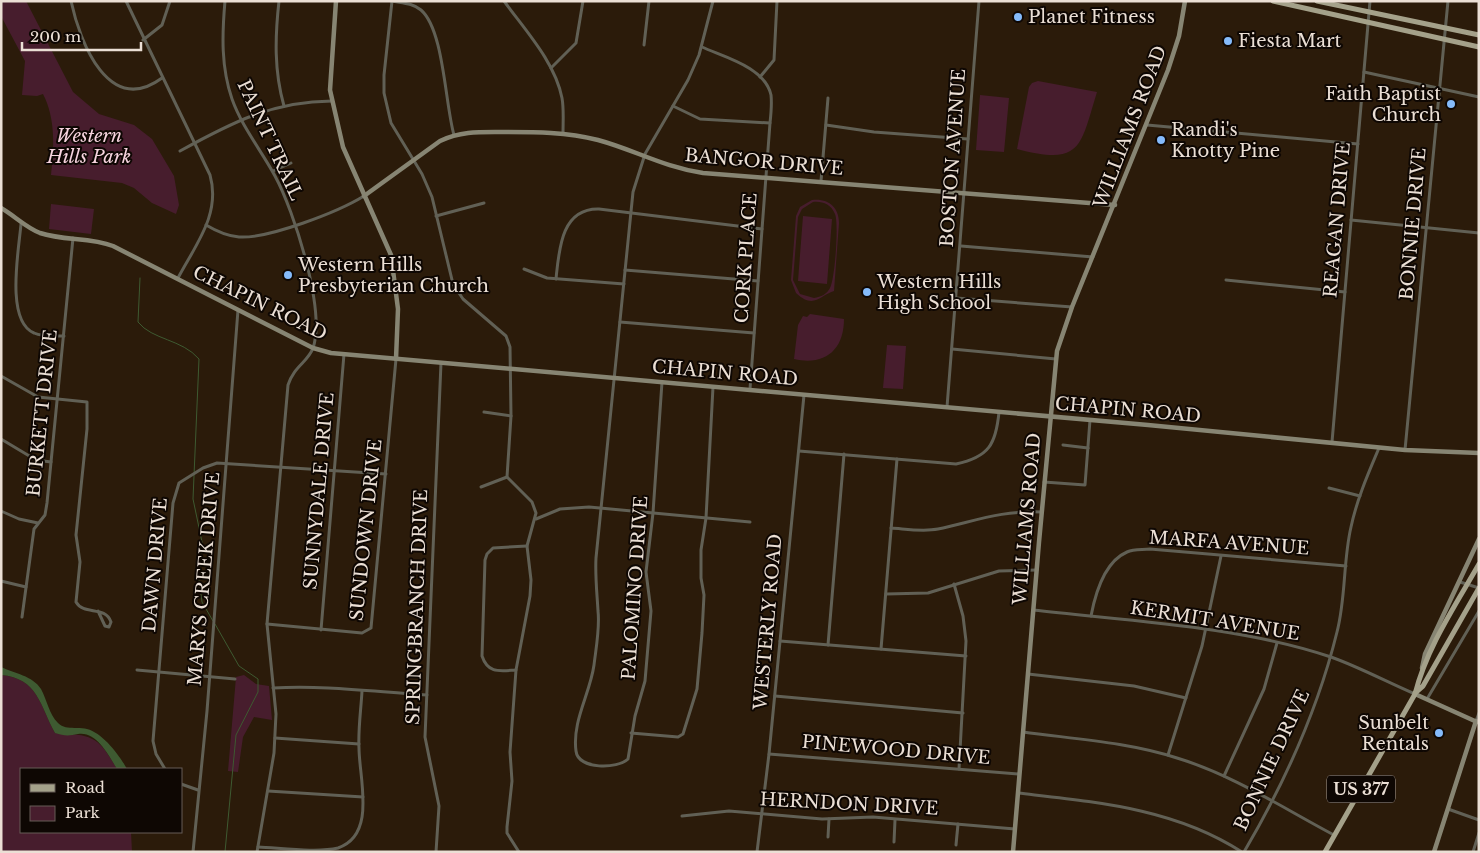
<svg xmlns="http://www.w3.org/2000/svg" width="1480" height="853" font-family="'Libre Baskerville',serif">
<rect width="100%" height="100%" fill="#2b1b0a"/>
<g fill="#471d2d" fill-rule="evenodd">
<path d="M 1,1 L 26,1 L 73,92 L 99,114 L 134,125 L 152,139 L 174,176 L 179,205 L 176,214 L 152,203 L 134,188 L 122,183 L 51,175 C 54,149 56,119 43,94 L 37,96 L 22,95 L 25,61 L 1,16 Z"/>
<path d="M 1038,81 L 1097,92 C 1080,147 1082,166 1017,149 L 1029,87 L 1032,83 Z"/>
<polygon points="980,95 1009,98 1004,152 976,150"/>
<path d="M 812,200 C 828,198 839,207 839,223 L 834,291 C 820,295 814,310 796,293 L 791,280 L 796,216 L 800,207 ZM 813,202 C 822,201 831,204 835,214 C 839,223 835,279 830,288 C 827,294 821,297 814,298 L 800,294 L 793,280 L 798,217 L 802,209 Z"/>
<polygon points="51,204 94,209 91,234 49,229"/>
<polygon points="803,216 832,219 827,284 798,281"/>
<path d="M 810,314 L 844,319 C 844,350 825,366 794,359 L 798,325 L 803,316 L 807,317 Z"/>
<polygon points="887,345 906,346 903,389 883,388"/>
<path d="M 1,675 C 38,678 40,706 55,733 C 93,735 98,736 117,769 L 21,769 L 21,832 L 131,832 L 132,852 L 1,852 Z"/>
<polygon points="244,675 256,684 269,686 272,720 254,717 243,737 238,772 228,771 236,677"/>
</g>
<path fill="#3e5a31" d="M 1,667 C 14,673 33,676 41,689 C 47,700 49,714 58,723 C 66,731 78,726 87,729 C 103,733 120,756 127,769 L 117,769 C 109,756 97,731 78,734 C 69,736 64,736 55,733 C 40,706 38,678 1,675 Z"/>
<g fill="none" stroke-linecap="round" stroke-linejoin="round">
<g stroke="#3e5a31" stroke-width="1">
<path d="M 140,278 L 138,322 C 152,340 182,339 199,359 L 193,499 L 202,542 L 199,580 L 202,602 L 213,621"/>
<polyline points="215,624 239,666 258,679 258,692 236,735 225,852"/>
</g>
<g stroke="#616055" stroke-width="3">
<path d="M 71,1 C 80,43 109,117 162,78"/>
<path d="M 126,1 L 210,175 C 221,214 196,244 178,278"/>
<path d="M 225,1 C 222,35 221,67 232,99 C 242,127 261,150 275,176 C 294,211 326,310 313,348 C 308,362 294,366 288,385 L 267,624 L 276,714 L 274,753 L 257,852"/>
<path d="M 279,1 C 275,37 274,71 284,106"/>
<polyline points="392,1 384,75 384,93 391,123 422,174 432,197 453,284 463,299 506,336 510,347 511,416 507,477 532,502 536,513 527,546 531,580 530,596 516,670 510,752 512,781 507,827 507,833 519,852"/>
<path d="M 392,1 C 402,3 413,3 421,10 C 444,30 445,104 454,135"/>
<path d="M 504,1 C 525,30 555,62 562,98 C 564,109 563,121 563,133"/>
<polyline points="143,40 162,25 170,1"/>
<polyline points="644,45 649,1"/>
<path d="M 702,47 C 724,57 765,67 771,95 C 772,104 771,114 770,123 L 750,389"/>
<polyline points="551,68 576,43 583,1"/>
<polyline points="1364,72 1479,97"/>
<polyline points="760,77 774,60 777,1"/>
<polyline points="673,106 700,119 770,123"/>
<polyline points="826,125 874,132 968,139"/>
<polyline points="1147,125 1358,144"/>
<path d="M 180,151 C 231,123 273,101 332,101"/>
<polyline points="273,171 291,163"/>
<polyline points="821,181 828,98"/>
<polyline points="436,216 484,203"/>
<polyline points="1351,220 1479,233"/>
<path d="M 21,224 C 19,249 5,321 34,333 C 43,337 55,336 64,336"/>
<path d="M 206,225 C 216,231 227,236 239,237 C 268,239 338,212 364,196"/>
<polyline points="961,246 1093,257"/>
<polyline points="524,269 547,278 624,284"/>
<polyline points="625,270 758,281"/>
<path d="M 556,279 C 559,250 561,208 599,209 L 762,229"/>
<polyline points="1226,280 1345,292"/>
<polyline points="956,298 1072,307"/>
<polyline points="620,322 754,333"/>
<polyline points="952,349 1056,359"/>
<path d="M 1,376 L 38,397 L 87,402 L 87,429 L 76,535 L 80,562 L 76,602 C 84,616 105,605 111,622 L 109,627 L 105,626 L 98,611"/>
<path d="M 662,382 L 653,513 L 646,572 L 651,611 L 645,681 L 635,716 L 628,759 C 618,769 578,770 576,751 C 572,721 590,694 594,665 C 596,648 600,628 598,611 C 597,593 595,576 596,558 L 633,192 L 645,154 L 688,80 L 699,55 L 713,1"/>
<polyline points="947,407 979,1"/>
<polyline points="484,412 511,416"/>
<polyline points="1,439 36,460 51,462"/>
<polyline points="1332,442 1370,1"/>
<polyline points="1063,445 1088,448"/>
<polyline points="1405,450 1448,1"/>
<path d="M 799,451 L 956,464 C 989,457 996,444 999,412"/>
<polyline points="1044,482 1085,485 1090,420"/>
<polyline points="481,487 507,477"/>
<polyline points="1329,488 1360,496"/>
<polyline points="1,511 19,519 38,523"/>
<polyline points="536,519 560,509 589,507 750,522"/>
<path d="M 891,528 C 906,529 923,532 938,529 C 975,521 1003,510 1042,512"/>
<polyline points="1,581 26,587"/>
<polyline points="1460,582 1479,588"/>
<polyline points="954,584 963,616 966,641 959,769"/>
<polyline points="886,594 928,593 999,571 1037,570"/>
<path d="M 1033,610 C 1129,621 1239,626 1331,657 C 1359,667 1387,682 1415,694"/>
<path d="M 1091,616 C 1095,595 1104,562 1127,552 C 1134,549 1142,550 1150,549 L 1346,566"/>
<polyline points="22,617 34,529 45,515 47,503 73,238"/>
<polyline points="267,624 362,633 371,628 396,359"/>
<polyline points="321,630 344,354"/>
<polyline points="780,641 966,656"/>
<polyline points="828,645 844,454"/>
<polyline points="881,649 897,459"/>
<polyline points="137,670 235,679"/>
<path d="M 516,670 C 500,671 488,674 482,656 L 485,560 L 487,554 L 493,548 L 527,546"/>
<polyline points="1028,674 1134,686 1186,698"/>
<path d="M 273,688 C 325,685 376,692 427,695"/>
<polyline points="775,696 963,713"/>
<polyline points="1427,699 1479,611"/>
<polyline points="1476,721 1479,713"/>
<path d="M 1023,732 C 1074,739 1128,742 1177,758 C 1233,775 1283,808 1334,835"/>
<polyline points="631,733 678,737 683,734 697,689 702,633 704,595 701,578 701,550 706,518 713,387"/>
<polyline points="275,738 359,744"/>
<polyline points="769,754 1019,774"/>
<polyline points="1168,755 1202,646 1221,556"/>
<polyline points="165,769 156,754 153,741 173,503 179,483 203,468 217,463 386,474"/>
<polyline points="1224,776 1264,689 1277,643"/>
<polyline points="181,784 198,790"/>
<polyline points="268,791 363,797"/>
<path d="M 1018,793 C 1096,802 1174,808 1242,852"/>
<polyline points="1448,809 1479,820"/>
<polyline points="682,816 729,811 822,819 873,817 1015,829"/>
<polyline points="828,837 829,819"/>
<polyline points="894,842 895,820"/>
<polyline points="956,845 958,824"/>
<path d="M 258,847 C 281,848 317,853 338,848 C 377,835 359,778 359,748 C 358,729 361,710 362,691"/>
<polyline points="193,852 207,711 238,310"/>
<polyline points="436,852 439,806 425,737 441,363"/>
<polyline points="757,852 769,754 804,395"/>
<path d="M 1244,852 C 1284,784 1318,709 1337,632 C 1346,598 1343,561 1351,527 C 1357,499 1368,474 1379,448"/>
<polyline points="1473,852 1479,833"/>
</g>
<g stroke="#878573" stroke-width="4.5">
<polyline points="336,1 330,90 343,147 391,255 398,309 396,359"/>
<path d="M 364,196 L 440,141 C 461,131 480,132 503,132 C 536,132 566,132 598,140 C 635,150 663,167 703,173 L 1115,205"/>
<path d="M 1,208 C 15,216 25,227 40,233 C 64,241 90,237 113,246 L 313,348 L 331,353 L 1148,425 L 1405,450 L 1479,453"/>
<polyline points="1422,668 1425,654 1479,539"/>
<polyline points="1415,694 1477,722"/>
<polyline points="1013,852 1039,542 1057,351 1072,307 1168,70 1179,36 1185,1"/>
<polyline points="1434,852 1476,721"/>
</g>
<g stroke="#a4a18a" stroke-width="5">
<polyline points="1273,1 1479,47"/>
<polyline points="1317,1 1479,35"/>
<polyline points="1415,693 1423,686 1479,588"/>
<path d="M 1325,852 L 1415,694 C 1427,647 1455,606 1479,564"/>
</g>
</g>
<g fill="#85bbfb" stroke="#0e0703" stroke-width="2">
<circle cx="1018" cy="17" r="5"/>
<circle cx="1228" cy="41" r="5"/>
<circle cx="1451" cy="104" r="5"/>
<circle cx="1161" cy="140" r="5"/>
<circle cx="288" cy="275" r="5"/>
<circle cx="867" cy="292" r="5"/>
<circle cx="1439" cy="733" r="5"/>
</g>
<g text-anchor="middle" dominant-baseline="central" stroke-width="4" stroke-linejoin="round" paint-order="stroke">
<rect fill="#0e0703" stroke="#a99e96" stroke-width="1" x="1327" y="775.5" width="68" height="27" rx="4"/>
<g font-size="16" font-weight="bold" fill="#ebdfd5">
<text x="1361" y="789">US 377</text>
</g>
<g font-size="18" fill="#ebdfd5" stroke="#0e0703" text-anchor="start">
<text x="1028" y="17">Planet Fitness</text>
<text x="1238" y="41">Fiesta Mart</text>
<text x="1441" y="94" text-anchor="end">Faith Baptist<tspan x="1441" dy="21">Church</tspan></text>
<text x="1171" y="130">Randi's<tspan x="1171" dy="21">Knotty Pine</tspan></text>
<text x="298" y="265">Western Hills<tspan x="298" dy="21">Presbyterian Church</tspan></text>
<text x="877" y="282">Western Hills<tspan x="877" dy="21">High School</tspan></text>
<text x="1429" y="723" text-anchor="end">Sunbelt<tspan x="1429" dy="21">Rentals</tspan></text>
</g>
<g font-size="18" fill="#ebdfd5" stroke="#0e0703">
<text transform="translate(1130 127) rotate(-69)">WILLIAMS ROAD</text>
<text transform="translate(270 140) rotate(65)">PAINT TRAIL</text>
<text transform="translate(953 158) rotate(-86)">BOSTON AVENUE</text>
<text transform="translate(764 162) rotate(5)">BANGOR DRIVE</text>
<text transform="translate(1337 220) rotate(-85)">REAGAN DRIVE</text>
<text transform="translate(1413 224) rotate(-85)">BONNIE DRIVE</text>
<text transform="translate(746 258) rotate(-86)">CORK PLACE</text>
<text transform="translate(260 303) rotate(26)">CHAPIN ROAD</text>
<text transform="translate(725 373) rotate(5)">CHAPIN ROAD</text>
<text transform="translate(1128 410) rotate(5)">CHAPIN ROAD</text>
<text transform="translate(42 413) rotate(-84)">BURKETT DRIVE</text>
<text transform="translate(319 491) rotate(-85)">SUNNYDALE DRIVE</text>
<text transform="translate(1027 519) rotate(-85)">WILLIAMS ROAD</text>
<text transform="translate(366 530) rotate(-84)">SUNDOWN DRIVE</text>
<text transform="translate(1229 543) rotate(4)">MARFA AVENUE</text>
<text transform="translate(155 565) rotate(-85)">DAWN DRIVE</text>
<text transform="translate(204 579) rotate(-85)">MARYS CREEK DRIVE</text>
<text transform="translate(635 588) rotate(-86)">PALOMINO DRIVE</text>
<text transform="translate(417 607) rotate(-88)">SPRINGBRANCH DRIVE</text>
<text transform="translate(1215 621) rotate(9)">KERMIT AVENUE</text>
<text transform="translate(768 622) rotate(-85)">WESTERLY ROAD</text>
<text transform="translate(896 750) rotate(5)">PINEWOOD DRIVE</text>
<text transform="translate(1272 760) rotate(-65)">BONNIE DRIVE</text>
<text transform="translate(849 804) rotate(3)">HERNDON DRIVE</text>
</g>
<g font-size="18" font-style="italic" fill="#f7d4df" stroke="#0e0703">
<text x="89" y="136">Western<tspan x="89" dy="21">Hills Park</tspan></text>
</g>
</g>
<rect width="1480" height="853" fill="none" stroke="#ebdfd5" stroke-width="5"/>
<rect x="20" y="768" width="162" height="65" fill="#0e0703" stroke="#665d57"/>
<rect x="30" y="784" width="25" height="8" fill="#a4a18a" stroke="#665d57"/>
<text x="65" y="793" font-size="15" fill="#ebdfd5">Road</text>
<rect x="30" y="806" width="25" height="15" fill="#471d2d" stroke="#665d57"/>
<text x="65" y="818" font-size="15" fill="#ebdfd5">Park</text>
<path d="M22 42v8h119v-8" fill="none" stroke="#ebdfd5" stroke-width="2.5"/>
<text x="30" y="42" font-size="15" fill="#ebdfd5" stroke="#0e0703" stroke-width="4" paint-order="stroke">200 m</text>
</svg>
